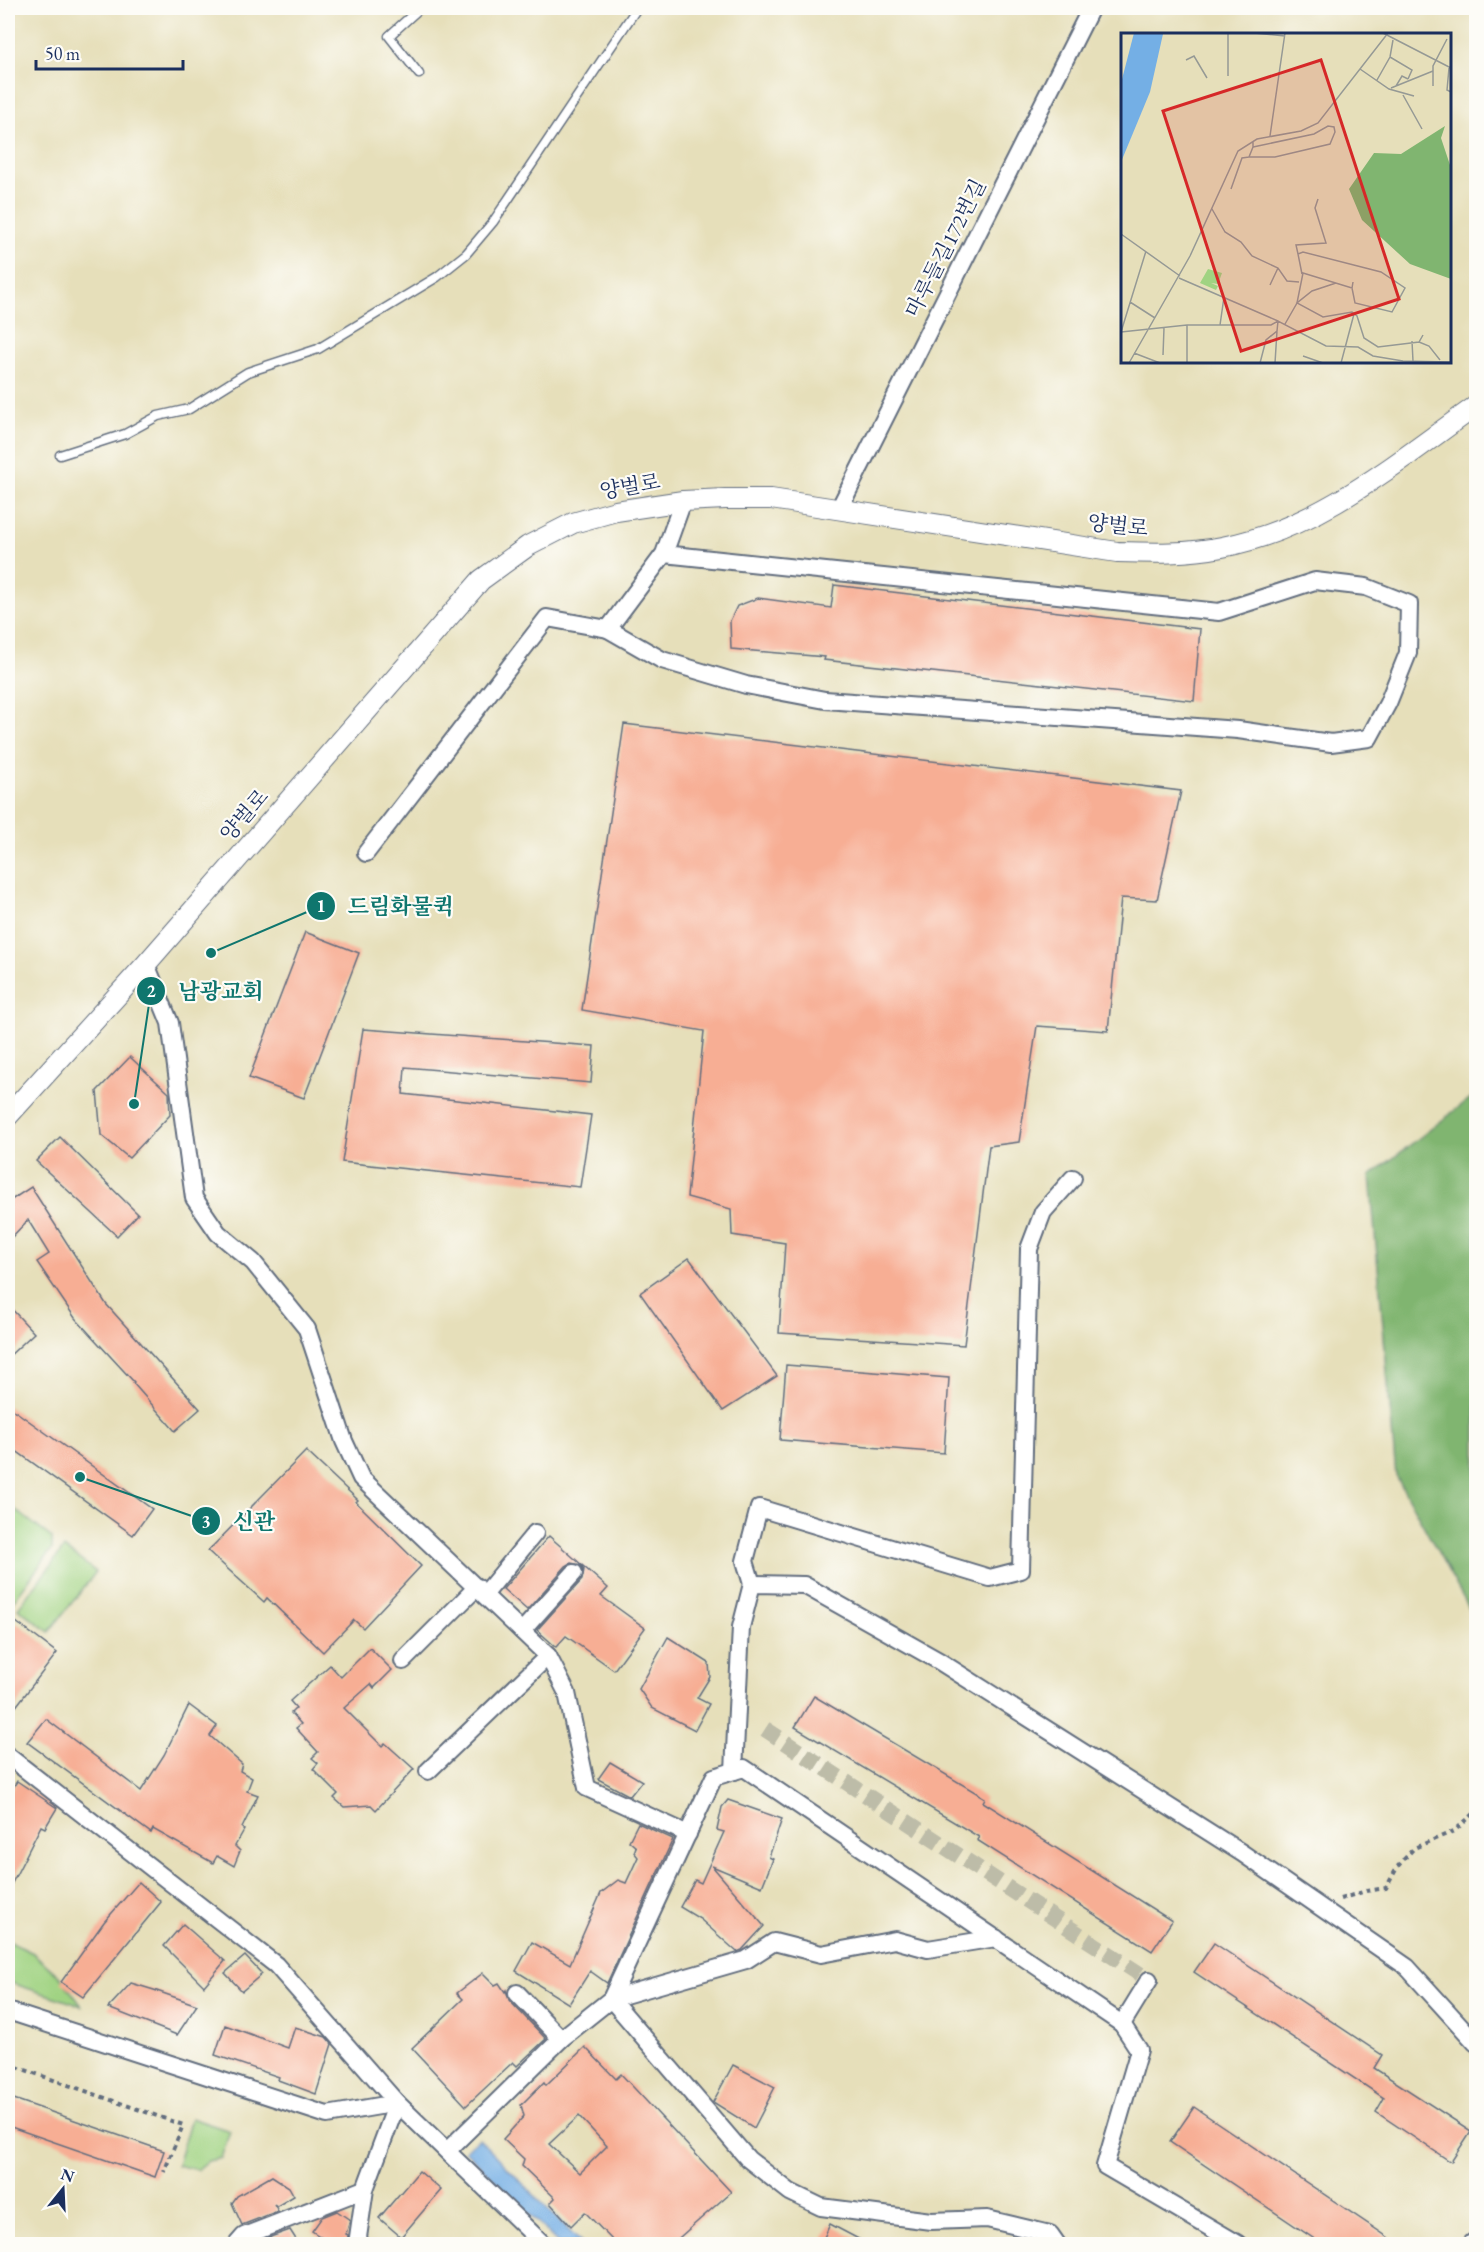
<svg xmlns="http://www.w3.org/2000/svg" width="1484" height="2252" font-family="'EB Garamond','Noto Serif KR',serif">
<rect width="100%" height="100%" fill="#fdfcf7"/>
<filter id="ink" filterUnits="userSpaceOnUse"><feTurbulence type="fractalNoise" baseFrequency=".0167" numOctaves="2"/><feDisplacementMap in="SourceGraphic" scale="12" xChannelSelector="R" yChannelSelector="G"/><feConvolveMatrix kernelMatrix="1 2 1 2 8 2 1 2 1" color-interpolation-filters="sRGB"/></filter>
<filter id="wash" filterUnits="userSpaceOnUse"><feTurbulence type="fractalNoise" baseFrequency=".008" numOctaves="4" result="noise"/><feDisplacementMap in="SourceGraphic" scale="24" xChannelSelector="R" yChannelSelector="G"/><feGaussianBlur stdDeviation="1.35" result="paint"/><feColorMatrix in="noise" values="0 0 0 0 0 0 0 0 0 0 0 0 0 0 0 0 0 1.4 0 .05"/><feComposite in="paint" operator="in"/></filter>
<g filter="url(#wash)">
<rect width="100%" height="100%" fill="#e6dfba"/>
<g fill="#a0d382" stroke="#5e8170" stroke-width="1.5">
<polygon points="8,1504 52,1538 52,1549 8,1608"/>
<polygon points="64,1548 96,1572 49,1632 18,1608"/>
<polygon points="8,1941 33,1953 60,1977 82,2006 8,1982"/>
<polygon points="191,2118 230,2131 221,2158 208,2161 197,2170 177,2165"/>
</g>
<polygon fill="#80b570" stroke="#4e7267" stroke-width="1.5" points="1476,1094 1476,1621 1396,1476 1370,1176"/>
<polygon fill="#74afe5" stroke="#486fa2" stroke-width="1.5" points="479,2139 582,2244 559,2244 465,2150"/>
<g id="blocks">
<g fill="#f7ae94" fill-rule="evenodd">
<polygon points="834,585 1200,629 1194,701 824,660 825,657 731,649 730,621 737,606 758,598 831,608"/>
<polygon points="624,724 1181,791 1157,900 1121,898 1108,1031 1037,1026 1019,1142 989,1146 964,1345 779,1333 785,1243 732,1235 731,1209 687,1197 704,1031 582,1010"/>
<polygon points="305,932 359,953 304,1098 249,1078"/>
<polygon points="363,1029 594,1046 591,1083 405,1067 403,1094 591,1115 580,1187 342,1162"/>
<polygon points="130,1057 169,1093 170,1115 129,1158 101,1135 97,1091"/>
<polygon points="60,1137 138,1214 117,1236 36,1161"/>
<polygon points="31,1187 106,1304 200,1409 175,1431 133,1383 134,1382 75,1318 37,1262 49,1254 28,1220 8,1241 8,1202"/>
<polygon points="689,1258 777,1376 723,1411 640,1293"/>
<polygon points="8,1305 34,1333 8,1357"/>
<polygon points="786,1365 949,1378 944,1453 780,1440"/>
<polygon points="8,1406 152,1509 133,1535 8,1445"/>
<polygon points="306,1451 358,1500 356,1502 421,1566 363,1628 354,1620 323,1652 267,1598 264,1602 208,1551"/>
<polygon points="549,1536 608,1588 601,1596 645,1628 614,1670 566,1636 556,1647 537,1630 582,1580 584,1570 581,1565 571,1563 566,1566 527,1610 503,1589"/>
<polygon points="16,1622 57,1653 8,1717 8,1632"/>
<polygon points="668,1637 709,1663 710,1677 697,1698 709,1704 695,1730 652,1708 639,1689"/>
<polygon points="370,1648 392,1670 374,1688 371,1684 344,1708 382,1746 385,1743 414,1769 376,1810 371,1805 344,1807 334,1798 338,1794 313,1769 318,1763 312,1758 318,1752 296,1728 301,1724 291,1713 296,1708 290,1701 330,1665 341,1677"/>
<polygon points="814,1696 985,1798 983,1802 1172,1921 1152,1951 977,1840 979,1837 795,1727"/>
<polygon points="189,1705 217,1726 210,1736 242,1764 240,1771 252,1778 247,1791 258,1795 242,1828 244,1830 235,1846 240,1851 234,1866 217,1856 213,1863 153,1829 151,1833 27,1742 46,1719 141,1791 164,1755"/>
<polygon points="610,1762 642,1781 630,1796 598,1779"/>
<polygon points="17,1781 57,1808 45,1828 41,1826 8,1891 8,1796"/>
<polygon points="728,1800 782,1819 769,1857 773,1859 762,1887 712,1866 764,1926 742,1950 737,1952 700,1919 680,1907 695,1880 701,1883 724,1832 717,1830 722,1807"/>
<polygon points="638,1823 673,1839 607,1983 590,1971 569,2004 516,1971 532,1942 570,1964 601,1893 618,1880 626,1883 638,1857 634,1852 636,1847 629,1841"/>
<polygon points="139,1882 161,1902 83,1997 61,1982 104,1922"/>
<polygon points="183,1924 225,1961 204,1986 164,1946"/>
<polygon points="1214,1943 1382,2055 1374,2068 1471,2131 1451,2162 1376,2112 1384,2098 1194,1972"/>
<polygon points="245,1956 262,1974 242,1991 225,1973"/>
<polygon points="483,1973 495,1985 499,1983 505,1992 506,1990 509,2000 546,2039 517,2066 513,2062 466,2106 412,2048 463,1999 457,1993"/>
<polygon points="131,1983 154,1990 197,2005 177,2035 108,2008"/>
<polygon points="225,2025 288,2048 295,2027 326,2037 332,2044 316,2094 278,2080 279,2077 215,2055"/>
<path d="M 585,2047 L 616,2079 L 621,2074 L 731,2192 L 672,2244 L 616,2244 L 585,2212 L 571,2226 L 550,2203 L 555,2198 L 522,2166 L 524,2159 L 503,2139 L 524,2116 L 521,2105 L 544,2082 L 546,2085 ZM 579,2116 L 607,2146 L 580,2173 L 549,2144 Z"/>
<polygon points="733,2065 775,2087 754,2128 713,2102"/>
<polygon points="8,2097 164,2151 155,2177 8,2126"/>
<polygon points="1194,2107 1398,2244 1322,2244 1170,2142"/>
<polygon points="419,2171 441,2190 401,2237 379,2218"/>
<polygon points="272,2176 289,2187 294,2196 277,2206 274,2204 278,2211 242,2225 232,2203 237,2196"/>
<polygon points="337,2211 350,2220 346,2234 348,2235 347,2244 331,2244 312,2231 322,2217"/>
<polygon points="830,2224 868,2244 831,2244 823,2240"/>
<polygon points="290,2230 299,2244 251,2244"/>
</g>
</g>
</g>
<g filter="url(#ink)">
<use href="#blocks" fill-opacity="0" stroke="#626d7e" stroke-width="1.5"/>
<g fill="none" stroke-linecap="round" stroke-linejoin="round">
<polyline stroke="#bdbca8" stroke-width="16" stroke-dasharray="16 8" stroke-linecap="butt" points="765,1729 1149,1980"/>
<defs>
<g id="service">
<polyline points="419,74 389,36 420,8"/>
<polyline points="60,455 125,434 158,416 189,409 248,372 318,349 437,277 466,254 493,222 637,8"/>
</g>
<g id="minor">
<polyline points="839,509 1091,8"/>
<polyline points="664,554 608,629 662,660 746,685 825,700 1238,730 1331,743 1369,738 1388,703 1408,653 1409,604 1366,587 1315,581 1219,612 664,554 683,501"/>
<polyline points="366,853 547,618 608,629"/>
<polyline points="146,964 170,1023 194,1198 218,1233 253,1262 307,1329 344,1441 361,1478 548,1656 567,1693 587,1788 688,1834"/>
<polyline points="752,1584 745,1561 759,1508 990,1578 1021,1570 1029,1249 1043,1212 1073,1178"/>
<polyline points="485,1594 535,1533"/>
<polyline points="522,1631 574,1573"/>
<polyline points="403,1661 477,1587"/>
<polyline points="8,1756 276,1965 397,2103 365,2189 244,2236 237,2244"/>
<polyline points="428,1771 548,1656"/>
<polyline points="734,1771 741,1627 752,1584 804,1585 939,1661 1242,1853 1407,1967 1476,2043"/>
<polyline points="996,1938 928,1949 895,1940 821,1954 774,1942 746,1960 611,1999 748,2159 790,2192 821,2207 931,2221 987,2219 1050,2234 1057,2244"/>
<polyline points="517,1993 561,2039"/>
<polyline points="8,2011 327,2115 397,2103 543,2244"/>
<polyline points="1122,2024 1139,2050 1105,2166 1238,2244"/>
<polyline points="447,2151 561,2039 611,1999 714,1777 744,1768 1122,2024 1149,1980"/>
<polyline points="357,2244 365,2189"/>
<polyline points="1471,2244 1476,2240"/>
</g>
<path id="tertiary" d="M 8,1116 L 146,964 L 481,580 L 528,546 L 573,523 L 616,511 L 683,501 L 725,499 L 771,499 L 1117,552 C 1153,553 1187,554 1222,547 C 1319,529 1398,461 1476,406"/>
</defs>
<use href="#service" stroke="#626d7e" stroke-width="11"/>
<use href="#minor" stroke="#626d7e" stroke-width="20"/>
<use href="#tertiary" stroke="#626d7e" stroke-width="22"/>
<g stroke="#626d7e" stroke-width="4" stroke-dasharray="4.5 4.5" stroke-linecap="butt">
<polyline points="1340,1899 1366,1891 1386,1888 1398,1866 1414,1848 1454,1831 1476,1812"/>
<polyline points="8,2064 183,2125 164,2172"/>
</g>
<use href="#service" stroke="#fff" stroke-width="8"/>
<use href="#minor" stroke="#fff" stroke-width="16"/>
<use href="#tertiary" stroke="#fff" stroke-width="20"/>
</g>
</g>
<g text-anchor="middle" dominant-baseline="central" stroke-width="4.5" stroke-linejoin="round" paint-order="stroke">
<g font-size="21" fill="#1b2f5e" stroke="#fdfcf7">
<text transform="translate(945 248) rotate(-63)">마루들길172번길</text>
<text transform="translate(630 486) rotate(-10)">양벌로</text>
<text transform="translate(1118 525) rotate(6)">양벌로</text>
<text transform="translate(244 815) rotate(-49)">양벌로</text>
</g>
</g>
<g transform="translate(1121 33)">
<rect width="330" height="330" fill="#e6dfba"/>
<path d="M 87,236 L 101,240 L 97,251 L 90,250 L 97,253 L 95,257 L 79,250 Z" fill="#a0d382"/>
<path d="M 324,93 L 320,105 L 330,135 L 330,246 L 289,231 L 241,187 L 228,156 L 253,120 L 280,121 Z" fill="#80b570"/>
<path d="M 13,0 L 42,1 L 29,59 L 0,129 L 0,50 Z" fill="#74afe5"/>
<path fill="none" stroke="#959995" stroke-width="1.5" d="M 133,0 L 164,3M 262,0 L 330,35M 269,24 L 291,37 L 287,46M 65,27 L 73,23 L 86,45M 328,35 L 326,57 L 330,59M 239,36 L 268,56 L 293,63M 107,43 L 107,0M 256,47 L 269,24 L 272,7M 275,53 L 281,43 L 287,46M 312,53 L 312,33 L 326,6M 270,55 L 312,38M 282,62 L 301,96M 149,103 L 164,0M 132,114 L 128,124 L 154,124 L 209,111 L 214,99 L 213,94 L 207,93 L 193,101 L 132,114 L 132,108M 110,156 L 121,125 L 128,124M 91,176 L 104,199 L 120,209 L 131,223 L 157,235 L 166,248 L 178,249M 0,201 L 59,243M 177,221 L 175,212 L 205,210 L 194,175 L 197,166M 181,241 L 177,221 L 182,219 L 260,239 L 284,255 L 271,279 L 234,270 L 231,255M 58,245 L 157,288 L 156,298 L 145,307 L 139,330M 215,250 L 191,258 L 176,270 L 202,284 L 231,279 L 236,283 L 243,305 L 257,314 L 298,309 L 302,302M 149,252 L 157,235M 9,269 L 34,285M 164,291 L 176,270 L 182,240 L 231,255 L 232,249M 99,292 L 103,264M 0,299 L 66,292 L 150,292 L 157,288 L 205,313 L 237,314 L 252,323 L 282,328 L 330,329M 0,299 L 25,218M 291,308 L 292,328M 298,309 L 308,313 L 319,327M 13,320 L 39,330M 42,322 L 43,295M 182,323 L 202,330M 8,330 L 69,223 L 117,118 L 136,106 L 180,98 L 197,90 L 267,0M 66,330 L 66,292M 75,330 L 114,330M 154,330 L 156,298M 220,330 L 233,281"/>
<path fill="#d62828" fill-opacity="0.15" stroke="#d62828" stroke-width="3" d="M 200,27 L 278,266 L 120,318 L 42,78 Z"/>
<rect width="330" height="330" fill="none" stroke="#1b2f5e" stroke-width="3"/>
</g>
<path fill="none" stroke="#0f766e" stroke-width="2" d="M211 953L321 906M134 1104L151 991M80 1477L206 1521"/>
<g fill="#0f766e" stroke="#fdfcf7" stroke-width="2">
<circle cx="211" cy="953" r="6"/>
<circle cx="134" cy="1104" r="6"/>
<circle cx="80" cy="1477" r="6"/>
<circle cx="321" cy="906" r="15"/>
<circle cx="151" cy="991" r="15"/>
<circle cx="206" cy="1521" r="15"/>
</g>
<g font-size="18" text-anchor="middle" font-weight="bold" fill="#fff">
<text x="321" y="912">1</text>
<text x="151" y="997">2</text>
<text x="206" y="1528">3</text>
</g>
<g font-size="22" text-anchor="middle" font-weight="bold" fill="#0f766e" stroke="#fdfcf7" stroke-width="4.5" stroke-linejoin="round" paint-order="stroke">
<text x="401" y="914">드림화물퀵</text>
<text x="221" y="999">남광교회</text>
<text x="254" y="1529">신관</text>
</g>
<rect width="1484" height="2252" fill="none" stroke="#fdfcf7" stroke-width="30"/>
<g transform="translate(63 2189) rotate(18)" stroke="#fdfcf7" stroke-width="4.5" paint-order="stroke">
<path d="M0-4.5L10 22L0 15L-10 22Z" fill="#1b2f5e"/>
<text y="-9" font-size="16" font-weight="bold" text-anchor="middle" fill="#1b2f5e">N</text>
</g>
<path d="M36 60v9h147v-9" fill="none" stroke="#1b2f5e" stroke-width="3"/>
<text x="45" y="60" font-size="18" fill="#1b2f5e" stroke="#fdfcf7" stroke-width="4.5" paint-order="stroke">50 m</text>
</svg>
